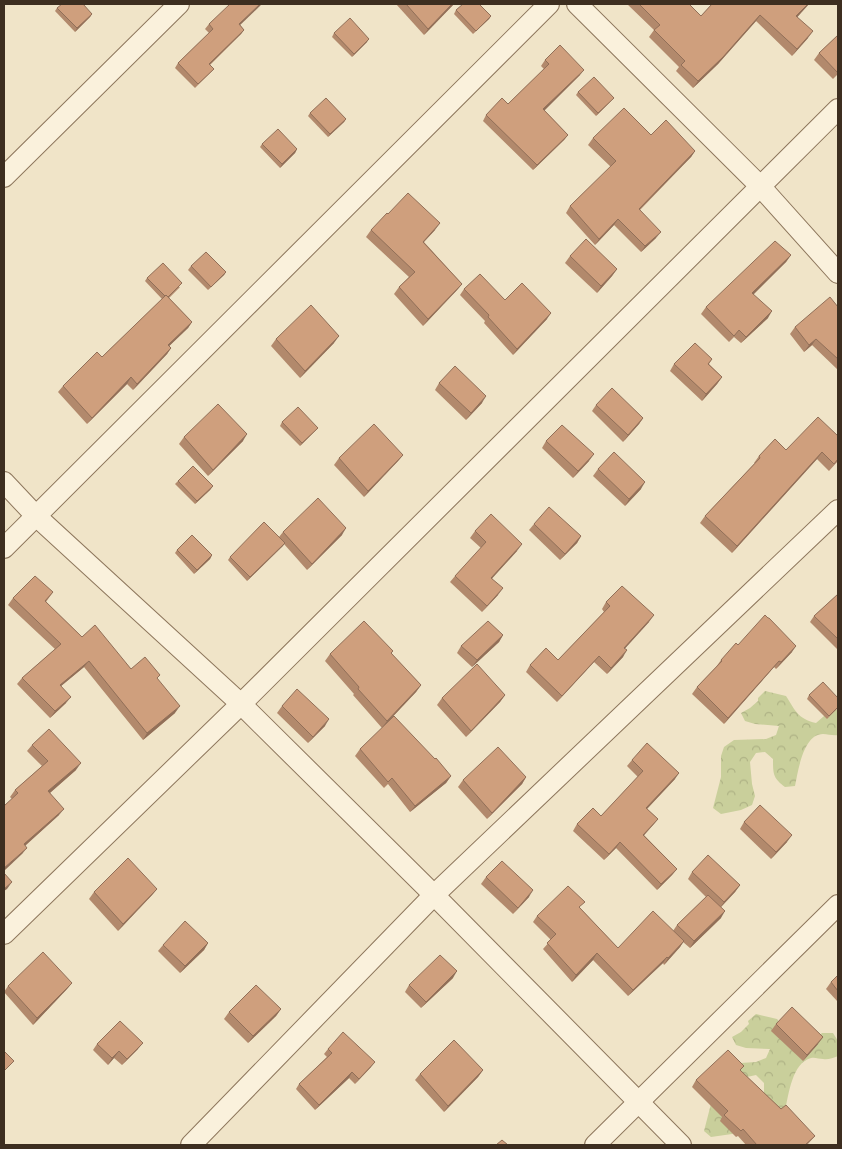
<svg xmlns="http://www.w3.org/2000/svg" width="842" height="1149" font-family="'Crimson Pro',serif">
<defs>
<pattern id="forest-crowns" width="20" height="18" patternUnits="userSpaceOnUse" patternTransform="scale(1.25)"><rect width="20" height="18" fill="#c9cf9b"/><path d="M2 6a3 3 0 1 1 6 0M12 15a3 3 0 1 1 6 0" fill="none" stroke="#aeb285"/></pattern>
</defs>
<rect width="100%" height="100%" fill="#f0e4c8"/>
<g fill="url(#forest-crowns)">
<path d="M 765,691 L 786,696 C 795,710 798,719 816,723 L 831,710 L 838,710 L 838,735 C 833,736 828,734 823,734 C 803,734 798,772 795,786 L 785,787 C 773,778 773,774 773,759 L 765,752 L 756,753 L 750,762 L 752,784 L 755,796 L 752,805 L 741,810 L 721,814 L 713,808 L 721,777 L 721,756 L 724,747 L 734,740 L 766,739 L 776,735 L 779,726 L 755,724 L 745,721 L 741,713 L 750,708 L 758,701 L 758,698 Z"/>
<path d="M 756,1014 L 777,1019 L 788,1037 L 807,1047 L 822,1033 L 833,1033 L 838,1041 L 838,1056 C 833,1058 828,1060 823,1059 C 819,1059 815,1057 811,1058 C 792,1063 789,1094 785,1110 L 776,1111 L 764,1093 L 764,1083 L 756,1075 L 747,1077 L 743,1128 L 732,1134 L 711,1137 L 704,1131 L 712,1100 L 725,1064 L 756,1062 L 766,1058 L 770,1049 L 746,1048 L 736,1045 L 732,1037 L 741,1032 L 749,1024 L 748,1021 Z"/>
</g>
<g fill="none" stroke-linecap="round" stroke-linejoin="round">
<defs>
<g id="minor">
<polyline points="577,4 760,186 838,273"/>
<polyline points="4,177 179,4"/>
<polyline points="4,482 36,516 241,704 434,895 681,1145"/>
<polyline points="4,548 549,4"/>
<polyline points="4,934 241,704 838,109"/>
<polyline points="191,1145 434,895 838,510"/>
<polyline points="595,1145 838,905"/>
</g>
</defs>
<use href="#minor" stroke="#8d765c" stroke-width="22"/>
<use href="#minor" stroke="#faf1dc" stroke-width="20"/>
</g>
<g fill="#b2896c">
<polygon points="396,4 454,4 424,35"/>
<polygon points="627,4 689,4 701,16 712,4 809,4 797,17 808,38 792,56 756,21 718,64 693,88 676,71 679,67 649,37 654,30"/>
<polygon points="57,8 92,14 90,17 75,32 55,11"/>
<polygon points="456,10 491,16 489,19 473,34 454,14"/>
<polygon points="209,24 240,25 244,30 241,34 210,65 214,69 195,88 175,68 178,63 209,33 205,29"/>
<polygon points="334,33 367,42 352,57 332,37"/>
<polygon points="838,35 838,74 833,79 814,60 819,53"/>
<polygon points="545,60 580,75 544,110 568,135 564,140 533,170 483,121 486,115 508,104 544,69 541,66"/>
<polygon points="578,92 611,101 596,116 576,95"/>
<polygon points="310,113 346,119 344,122 328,137 308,116"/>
<polygon points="651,135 695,151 691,157 640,210 656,238 641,252 614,225 595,245 566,213 570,206 611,167 588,145 593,138"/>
<polygon points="262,144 297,149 295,153 280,168 260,147"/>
<polygon points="388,214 435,230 424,242 462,284 457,290 423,326 394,294 399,287 409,277 366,237 371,230"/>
<polygon points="791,255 786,262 753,294 768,318 741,343 734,337 729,342 701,314 706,307"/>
<polygon points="570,256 617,269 612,276 597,293 565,263"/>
<polygon points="191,266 226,272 224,275 208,290 188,270"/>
<polygon points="147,278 180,287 169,298 192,322 188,328 169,346 171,348 167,354 133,390 127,384 87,424 58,392 63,386 102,357 162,299 145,281"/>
<polygon points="464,289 505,300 547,319 513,355 484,323 485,321 460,295"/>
<polygon points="838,307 838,370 812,345 804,352 790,334 795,327"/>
<polygon points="276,339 334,343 300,378 271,346"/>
<polygon points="712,359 709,364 722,377 717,384 702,401 670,371 674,364"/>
<polygon points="439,383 482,403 466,420 435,390"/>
<polygon points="596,405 643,418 639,424 623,442 592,411"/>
<polygon points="282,422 318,428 300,446 280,426"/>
<polygon points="838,436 838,461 829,471 817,459 732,553 700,523 705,516 755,463 754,463 759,456 786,450"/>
<polygon points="184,437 243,441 208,476 179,444"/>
<polygon points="546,441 589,461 573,478 542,448"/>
<polygon points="403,455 398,461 364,497 334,465 339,458"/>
<polygon points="598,469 641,489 625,506 593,476"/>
<polygon points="178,481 213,486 210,490 195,504 175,484"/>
<polygon points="534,524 581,536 577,543 560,560 529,530"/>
<polygon points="475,531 517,551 492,578 498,595 482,612 450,582 455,576 481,548 470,538"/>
<polygon points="283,532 342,535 307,570 284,544 247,581 228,560 230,557 279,537"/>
<polygon points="177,550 212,555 210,559 194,574 175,553"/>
<polygon points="53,592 46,602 82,637 131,669 157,679 175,713 143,740 84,667 61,686 66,703 50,718 17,684 22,678 55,649 8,605 13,598"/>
<polygon points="838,594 838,650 810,622 814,616"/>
<polygon points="606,602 649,622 625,648 623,657 607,674 594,662 557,702 526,672 530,665 558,660 604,612 602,609"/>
<polygon points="503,635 499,642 472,667 457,653 461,646"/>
<polygon points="738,645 792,652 776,669 774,667 724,724 692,694 697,687 716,667 721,660"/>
<polygon points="393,651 391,654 421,685 416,692 382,728 353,695 354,694 325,661 330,654"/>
<polygon points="505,695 500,702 466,737 437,705 442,698"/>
<polygon points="809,695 838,698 838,708 827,719 807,699"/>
<polygon points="282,706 325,726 308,743 277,713"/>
<polygon points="32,745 76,770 50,793 59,815 25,846 22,854 12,799 10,797 15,790 42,766 27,751"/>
<polygon points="360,749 451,776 446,783 410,812 388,784 384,788 355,756"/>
<polygon points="632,760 675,779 647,809 658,819 653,825 644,835 677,869 672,875 657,890 616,848 604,860 573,831 577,824 601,816 638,777 627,766"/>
<polygon points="526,777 522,784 487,819 458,787 463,780"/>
<polygon points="744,822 787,842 771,859 740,829"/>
<polygon points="692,872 740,885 735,892 721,907 721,918 690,948 683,942 680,947 664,965 663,963 628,996 593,960 572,982 543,949 551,940 533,922 537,916 580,908 618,948 673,931 677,925 706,897 688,879"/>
<polygon points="486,877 529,897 513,914 481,884"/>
<polygon points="157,889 152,895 118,931 89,899 94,892"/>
<polygon points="208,943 204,950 180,973 158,951 163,945"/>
<polygon points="838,975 838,1002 826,989 831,982"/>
<polygon points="453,978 421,1008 405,992 409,985"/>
<polygon points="72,983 67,989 33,1025 4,992 8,986"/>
<polygon points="281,1009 276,1016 248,1043 224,1019 229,1012"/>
<polygon points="776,1024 818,1044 803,1061 771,1031"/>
<polygon points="97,1044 138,1049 122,1065 114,1058 108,1065 93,1050"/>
<polygon points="328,1049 371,1067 355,1084 349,1078 315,1110 296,1089 299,1084 327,1057 324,1054"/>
<polygon points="483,1070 478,1077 444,1112 415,1080 420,1074"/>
<polygon points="741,1071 781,1109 815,1136 807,1145 746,1145 738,1136 736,1137 720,1121 722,1117 692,1087 696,1080"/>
</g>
<g fill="#916f58">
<polygon points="260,4 262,4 236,29 239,24"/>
<polygon points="452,4 454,4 424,35 428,29"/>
<polygon points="808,4 809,4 792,23 796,16"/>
<polygon points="92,14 90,17 75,32 77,28"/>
<polygon points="760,15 756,21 718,64 693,88 698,81"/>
<polygon points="491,16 489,19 473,34"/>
<polygon points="244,30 241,34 206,68 209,64"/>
<polygon points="813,31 808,38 792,56 797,49"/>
<polygon points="369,39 367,42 352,57 354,54"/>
<polygon points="584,70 580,75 540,115 543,109"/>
<polygon points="614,98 596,116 598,113"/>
<polygon points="346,119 344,122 328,137 330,134"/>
<polygon points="568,135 564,140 533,170 537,165"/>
<polygon points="297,149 295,153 280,168 282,164"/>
<polygon points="695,151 691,157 634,215 639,209"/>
<polygon points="618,219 614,225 595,245 599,239"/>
<polygon points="440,223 435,230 418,248 423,242"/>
<polygon points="661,232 656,238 641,252 645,246"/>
<polygon points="791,255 786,262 748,300 752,293"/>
<polygon points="617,269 612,276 597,293 601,286"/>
<polygon points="226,272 224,275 208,290"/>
<polygon points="462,284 457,290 423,326 428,319"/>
<polygon points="772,311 768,318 741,343 746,337"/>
<polygon points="551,313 547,319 513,355 517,349"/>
<polygon points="192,322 188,328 164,351 168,345"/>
<polygon points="339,336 334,343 300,378 305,371"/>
<polygon points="816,339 812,345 804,352 809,345"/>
<polygon points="171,348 167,354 133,390 137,384"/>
<polygon points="131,377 127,384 87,424 92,418"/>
<polygon points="722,377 717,384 702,401 706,394"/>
<polygon points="486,396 482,403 466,420 471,413"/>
<polygon points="643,418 639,424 623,442 628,435"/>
<polygon points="318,428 300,446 302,443"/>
<polygon points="247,434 243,441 208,476 213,470"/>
<polygon points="822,452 817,459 732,553 737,546"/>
<polygon points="594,454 589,461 573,478 578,471"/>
<polygon points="403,455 398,461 364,497 368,491"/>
<polygon points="645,482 641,489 625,506 629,499"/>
<polygon points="213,486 210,490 195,504 197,501"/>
<polygon points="346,528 342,535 307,570 312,564"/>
<polygon points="581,536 577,543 560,560 565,554"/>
<polygon points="285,543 283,546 247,581 250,577"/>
<polygon points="522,544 517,551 487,584 491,578"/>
<polygon points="212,555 210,559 194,574 197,570"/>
<polygon points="503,588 498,595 482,612 487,606"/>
<polygon points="654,615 649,622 620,654 624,648"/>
<polygon points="503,635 499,642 472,667 477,660"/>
<polygon points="796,646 792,652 776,669 781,662"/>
<polygon points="627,650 623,657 607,674 611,668"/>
<polygon points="599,656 594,662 557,702 562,696"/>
<polygon points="89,661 84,667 55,691 60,685"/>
<polygon points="779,661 774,667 724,724 728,718"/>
<polygon points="421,685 416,692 382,728 387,721"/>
<polygon points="505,695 500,702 466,737 471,731"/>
<polygon points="71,697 66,703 50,718 55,711"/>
<polygon points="180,706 175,713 143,740 147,733"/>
<polygon points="329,719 325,726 308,743 313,737"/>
<polygon points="81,763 76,770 44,798 48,791"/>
<polygon points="679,773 675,779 642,814 646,808"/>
<polygon points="451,776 446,783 410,812 415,806"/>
<polygon points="526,777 522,784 487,819 492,813"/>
<polygon points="64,809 59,815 19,851 24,844"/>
<polygon points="658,819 653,825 639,841 643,835"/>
<polygon points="792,835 787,842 771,859 776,852"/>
<polygon points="620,842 616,848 604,860 609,854"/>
<polygon points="27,848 22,854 4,871 4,868"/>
<polygon points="677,869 672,875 657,890 661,884"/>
<polygon points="12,882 7,889 4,891 4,889"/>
<polygon points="740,885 735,892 719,909 724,902"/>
<polygon points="157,889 152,895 118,931 123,924"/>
<polygon points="533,890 529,897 513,914"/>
<polygon points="725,911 721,918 690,948 694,941"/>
<polygon points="684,941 680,947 664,965 668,958"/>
<polygon points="208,943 204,950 180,973 185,966"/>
<polygon points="597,953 593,960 572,982 576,975"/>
<polygon points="667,957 663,963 628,996 633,990"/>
<polygon points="457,971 453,978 421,1008 426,1002"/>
<polygon points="72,983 67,989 33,1025 37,1018"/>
<polygon points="281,1009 276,1016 248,1043 253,1036"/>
<polygon points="823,1037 818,1044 803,1061 807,1055"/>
<polygon points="143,1043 138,1049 122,1065 127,1059"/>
<polygon points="119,1051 114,1058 108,1065 112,1058"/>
<polygon points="375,1062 371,1067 355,1084 359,1079"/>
<polygon points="483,1070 478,1077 444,1112 448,1106"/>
<polygon points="352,1072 349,1078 315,1110 319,1105"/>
</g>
<g fill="#cf9f7d" stroke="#916f58">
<polygon points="62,4 83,4 92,14 77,28 57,8"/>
<polygon points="230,4 260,4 239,24 244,30 209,64 214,69 198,84 178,63 213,29 209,24"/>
<polygon points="406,4 452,4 428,29"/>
<polygon points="463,4 479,4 491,16 476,31 456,10"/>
<polygon points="639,4 689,4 701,16 712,4 808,4 796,16 813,31 797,49 760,15 723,57 698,81 681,65 685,61 654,30 660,25"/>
<polygon points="350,18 369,39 354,54 334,33"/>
<polygon points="838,35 838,73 819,53"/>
<polygon points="560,45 584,70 543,109 568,135 537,165 486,115 502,98 508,104 549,64 545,60"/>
<polygon points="594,77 614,98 598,113 578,92"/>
<polygon points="326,98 346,119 330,134 310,113"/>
<polygon points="624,108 651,135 666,120 695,151 639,209 661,232 645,246 618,219 599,239 570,206 616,161 593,138"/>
<polygon points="278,129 297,149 282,164 262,144"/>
<polygon points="408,193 440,223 423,242 462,284 428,319 399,287 415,272 371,230 387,213 388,214"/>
<polygon points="586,239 617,269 601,286 570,256"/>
<polygon points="775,241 791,255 752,293 772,311 746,337 739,330 734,336 706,307"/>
<polygon points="206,252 226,272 211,287 191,266"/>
<polygon points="163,263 182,283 168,297 166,295 165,296 147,278"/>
<polygon points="480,274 505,300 522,283 551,313 517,349 488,317 489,315 464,289"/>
<polygon points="166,295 192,322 168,345 171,348 137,384 131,377 92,418 63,386 97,352 102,357"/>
<polygon points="830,297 838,307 838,359 816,339 809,345 795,327"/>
<polygon points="311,305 339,336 305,371 276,339"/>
<polygon points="695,343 712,359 708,364 722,377 706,394 674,364"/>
<polygon points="455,366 486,396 471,413 439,383"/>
<polygon points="612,388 643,418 628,435 596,405"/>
<polygon points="218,404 247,434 213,470 184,437"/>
<polygon points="298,407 318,428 302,443 282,422"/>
<polygon points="818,417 838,436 838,459 834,464 822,452 737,546 705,516 760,458 759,456 775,439 786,450"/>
<polygon points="374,424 403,455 368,491 339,458"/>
<polygon points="562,425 594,454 578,471 546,441"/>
<polygon points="614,452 645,482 629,499 598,469"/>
<polygon points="193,466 213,486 197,501 178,481"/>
<polygon points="318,498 346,528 312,564 283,532"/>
<polygon points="549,507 581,536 565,554 534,524"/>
<polygon points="491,514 522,544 491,578 503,588 487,606 455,576 486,542 475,531"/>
<polygon points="264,522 285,543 250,577 230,557"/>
<polygon points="192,535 212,555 197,570 177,550"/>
<polygon points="35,576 53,592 45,601 82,637 95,625 131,669 145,657 160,675 157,678 180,706 147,733 89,661 60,685 71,697 55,711 22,678 61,644 13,598"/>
<polygon points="622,586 654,615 624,648 627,650 611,668 599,656 562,696 530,665 546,648 558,660 610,606 606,602"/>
<polygon points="838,594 838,639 814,616"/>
<polygon points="765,615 768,618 769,618 796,646 781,662 779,661 728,718 697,687 722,661 721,660 736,643 738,645"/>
<polygon points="364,621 393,651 391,653 421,685 387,721 358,689 359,687 330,654"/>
<polygon points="488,621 503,635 477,660 461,646"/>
<polygon points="477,664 505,695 471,731 442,698"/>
<polygon points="823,682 838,698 838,707 829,716 809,695"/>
<polygon points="297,689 329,719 313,737 282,706"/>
<polygon points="394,716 435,759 436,758 451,776 415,806 392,778 388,782 360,749"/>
<polygon points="49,729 81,763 48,791 64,809 24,844 27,848 4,868 4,806 18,793 15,790 48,761 32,745"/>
<polygon points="647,743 679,773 646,808 658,819 643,835 677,869 661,884 620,842 609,854 577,824 593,808 601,816 643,771 632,760"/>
<polygon points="498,747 526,777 492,813 463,780"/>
<polygon points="760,805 792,835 776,852 744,822"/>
<polygon points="708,855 740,885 724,902 692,872"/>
<polygon points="128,858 157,889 123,924 94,892"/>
<polygon points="502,861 533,890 518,908 486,877"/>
<polygon points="4,873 12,882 4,889"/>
<polygon points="568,886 585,902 579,907 618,948 653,911 684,941 668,958 667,957 633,990 597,953 576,975 547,943 556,934 537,916"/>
<polygon points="708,895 725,911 694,941 677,925"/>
<polygon points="185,921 208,943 185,966 163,945"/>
<polygon points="43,952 72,983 37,1018 8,986"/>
<polygon points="440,955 457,971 426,1002 409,985"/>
<polygon points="838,975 838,991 831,982"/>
<polygon points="256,985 281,1009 253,1036 229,1012"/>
<polygon points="792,1007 823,1037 807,1055 776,1024"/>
<polygon points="120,1021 143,1043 127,1059 119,1051 112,1058 97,1044"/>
<polygon points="343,1032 375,1062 359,1079 352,1072 319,1105 299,1084 332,1053 328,1049"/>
<polygon points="454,1040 483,1070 448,1106 420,1074"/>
<polygon points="728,1050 744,1066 740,1070 781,1109 786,1105 815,1136 805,1145 757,1145 743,1129 741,1131 724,1115 728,1111 696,1080"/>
<polygon points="4,1051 14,1061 4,1071"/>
<polygon points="502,1140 508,1145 496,1145"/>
</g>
<rect width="842" height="1149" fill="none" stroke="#3d2e20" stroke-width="10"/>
</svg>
